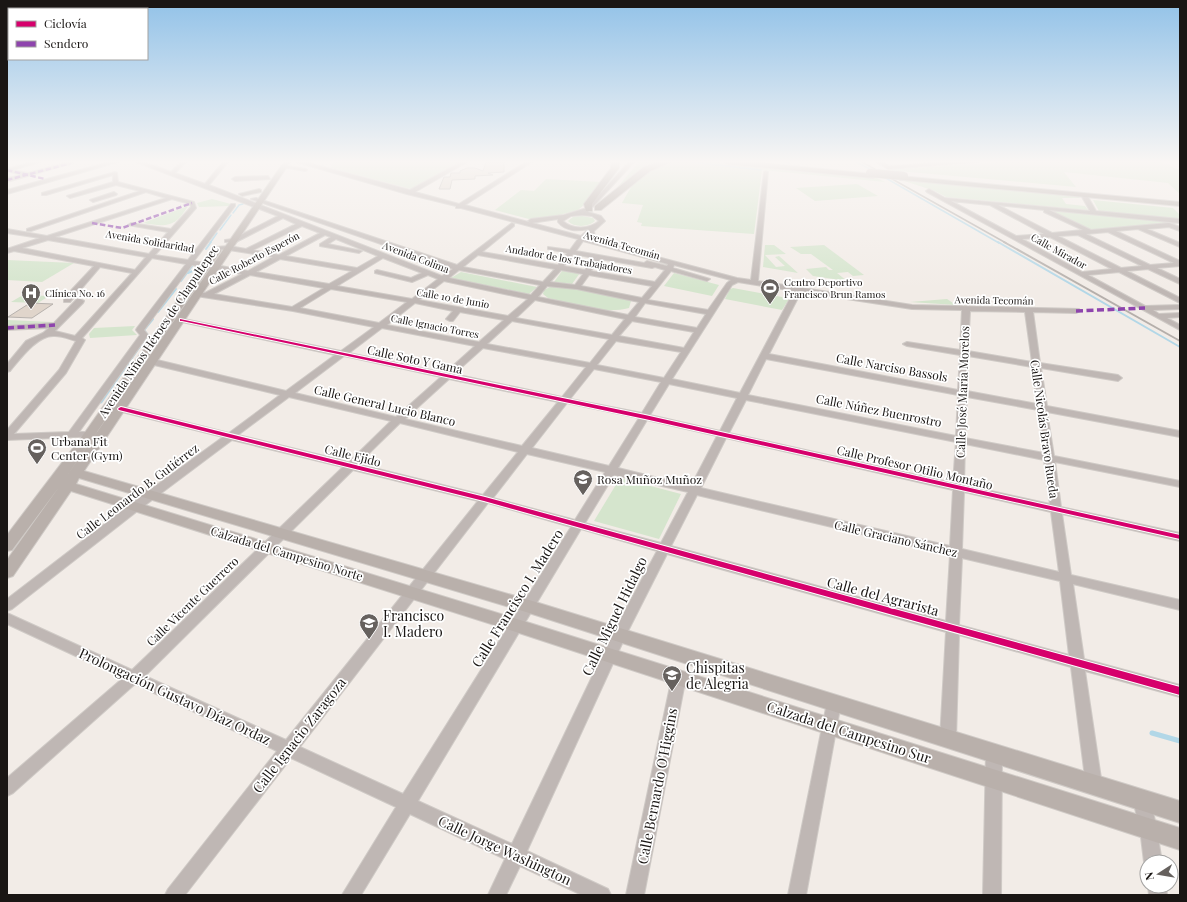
<svg xmlns="http://www.w3.org/2000/svg" width="1187" height="902" font-family="'Playfair Display',serif">
<rect width="100%" height="100%" fill="#f2ece7"/>
<g fill="#d5e5cd">
<polygon points="333,162 460,162 411,189 331,168"/>
<polygon points="639,162 662,162 610,196"/>
<path d="M 673,162 L 713,162 L 875,177 L 885,182 L 762,170 L 754,234 L 641,226 L 642,223 L 637,222 L 643,205 L 622,203 C 636,178 643,167 673,162 Z"/>
<polygon points="1001,162 1160,162 1180,170 1180,194 1168,183 1064,172 1076,187 887,170"/>
<polygon points="895,178 1078,196 1080,198 1062,198 1066,204 1085,206 1088,210 946,197 935,191"/>
<polygon points="546,179 601,182 584,205 578,210 548,218 529,219 495,210 521,190 534,191"/>
<polygon points="857,184 878,196 815,201 796,188"/>
<polygon points="212,199 231,204 230,206 199,207 197,203"/>
<polygon points="1093,200 1173,208 1180,215 1180,219 1099,211"/>
<path d="M 188,206 C 175,228 166,227 143,223 Z"/>
<polygon points="1046,209 1174,221 1175,223 1090,230"/>
<path d="M 582,216 L 593,218 L 595,221 C 589,227 574,228 568,221 L 573,217 Z"/>
<polygon points="765,245 774,245 786,254 765,255 776,267 785,266 775,257 779,256 798,273 763,267"/>
<polygon points="824,245 864,275 853,276 848,272 837,273 847,281 813,276 806,269 826,267 829,270 833,270 811,254 801,254 790,247"/>
<polygon points="7,260 74,263 42,282 7,280"/>
<polygon points="562,271 580,273 572,284 554,282"/>
<polygon points="461,272 537,287 529,294 451,278"/>
<polygon points="674,273 719,285 712,296 664,286"/>
<path d="M 561,286 L 622,297 L 631,301 L 629,308 C 603,315 574,304 548,298 L 543,294 L 544,290 L 550,287 Z"/>
<polygon points="733,288 787,298 789,299 782,310 725,299 730,289"/>
<polygon points="23,295 49,296 38,303 11,302"/>
<polygon points="947,299 956,305 910,302"/>
<polygon points="7,320 53,322 51,325 7,326"/>
<polygon points="135,326 132,330 137,335 90,338 89,334 94,328"/>
<polygon points="620,478 681,494 659,539 594,521"/>
</g>
<g fill="none" stroke-linecap="round" stroke-linejoin="round">
<g stroke="#b2d7e7" stroke-width="1.5">
<polyline points="692,162 761,170"/>
<polyline points="785,162 790,164"/>
<polyline points="856,162 872,170"/>
<polyline points="884,177 999,243"/>
<polyline points="233,213 239,205 243,204"/>
<polyline points="220,230 231,215"/>
<polyline points="210,243 217,233"/>
</g>
<g stroke="#b2d7e7" stroke-width="2">
<polyline points="998,242 1180,347"/>
<polyline points="206,249 211,242"/>
<polyline points="188,273 197,269"/>
<polyline points="181,281 193,265"/>
<polyline points="158,312 176,289"/>
<polyline points="139,348 148,335 144,330 153,319"/>
</g>
<polyline stroke="#b2d7e7" stroke-width="3" points="101,402 139,347"/>
<polyline stroke="#b2d7e7" stroke-width="5" points="1152,733 1180,741"/>
</g>
<g fill="#e0d5cb" stroke="#b7b2ae">
<polygon points="486,162 504,162 504,172 488,173 493,175 475,176 475,179 452,180 450,189 439,189 444,177 450,177 451,173 460,173 460,171 467,168 475,168 483,171"/>
<polygon points="30,303 53,304 32,318 8,317"/>
</g>
<g fill="none" stroke-linecap="round" stroke-linejoin="round">
<defs>
<g id="minor">
<polygon points="31,162 40,162 13,170 28,173 68,162 73,163 7,182 7,178 22,175 7,171 7,169"/>
<polygon points="109,162 118,162 7,194 7,190"/>
<path d="M 136,162 L 144,162 L 171,172 L 181,162 L 186,162 L 175,173 L 205,184 L 223,162 L 228,162 L 209,185 L 442,276 L 453,269 L 251,199 L 256,198 L 457,265 L 512,223 L 514,224 L 514,226 L 482,252 L 558,265 L 567,253 L 548,249 L 548,247 L 570,250 L 578,239 L 461,208 L 456,208 L 456,206 L 407,194 L 296,162 L 305,162 L 410,190 L 461,162 L 467,162 L 415,192 L 459,204 L 526,162 L 532,162 L 465,205 L 581,236 L 589,229 C 578,231 566,232 558,222 L 558,219 L 531,223 L 528,221 L 531,219 L 564,215 L 587,208 L 629,162 L 634,162 L 588,212 L 601,216 L 605,221 L 594,231 L 595,238 L 591,238 L 589,235 L 586,238 L 737,278 L 751,280 L 764,172 L 766,171 L 768,172 L 758,281 L 912,305 L 1079,309 L 1080,311 L 1076,313 L 1033,312 L 1040,363 L 1118,375 L 1122,378 L 1118,381 L 1041,368 L 1047,406 L 1180,431 L 1180,437 L 1047,412 L 1054,456 L 1180,481 L 1180,487 L 1055,462 L 1061,507 L 1180,533 L 1180,541 L 1062,514 L 1071,575 L 1180,600 L 1180,610 L 1073,584 L 1084,659 L 1180,685 L 1180,697 L 1085,671 L 1102,785 L 1100,790 L 1094,793 L 1088,790 L 1086,785 L 1071,667 L 959,635 L 956,739 L 953,744 L 948,746 L 943,744 L 940,739 L 946,632 L 667,554 L 626,635 L 527,851 L 608,889 L 611,895 L 582,895 L 520,866 L 506,895 L 488,895 L 505,859 L 410,814 L 361,895 L 342,895 L 396,807 L 291,758 L 185,895 L 165,895 L 168,889 L 277,751 L 135,684 L 13,793 L 7,796 L 7,778 L 123,678 L 7,624 L 7,613 L 132,670 L 343,467 L 232,440 L 140,509 L 12,609 L 7,611 L 7,599 L 132,503 L 223,437 L 118,411 L 116,409 L 118,407 L 121,406 L 229,433 L 280,395 L 150,364 L 150,360 L 153,359 L 286,391 L 335,355 L 182,322 L 179,322 L 179,318 L 341,351 L 374,327 L 293,311 L 196,296 L 196,292 L 205,293 L 242,274 L 192,265 L 144,330 L 148,335 L 79,432 L 100,432 L 102,434 L 100,436 L 7,440 L 7,430 L 59,370 L 76,341 C 69,339 62,336 55,336 C 38,334 20,359 10,371 L 7,372 L 7,364 L 26,341 L 43,333 L 49,328 L 7,330 L 7,326 L 54,323 L 77,299 L 80,299 L 84,301 L 83,303 L 55,331 L 75,336 L 132,273 L 100,267 L 70,302 L 64,302 L 64,298 L 94,266 L 14,251 L 7,253 L 7,249 L 40,238 L 7,233 L 7,229 L 47,236 L 166,198 L 146,192 L 31,231 L 27,231 L 27,229 L 140,191 L 116,185 L 70,198 L 67,196 L 113,182 L 113,175 L 46,195 L 42,195 L 42,193 L 115,172 L 117,173 L 118,182 L 194,202 L 196,208 L 155,255 L 188,260 L 231,204 L 235,204 L 235,206 L 194,261 L 248,271 L 273,257 L 229,250 L 216,249 L 216,247 L 229,246 L 246,249 L 296,224 L 283,218 L 236,242 L 225,242 L 225,240 L 233,239 L 278,216 ZM 172,199 L 190,204 L 191,207 L 171,229 L 131,223 L 128,225 L 168,232 L 149,254 L 55,237 ZM 582,215 L 592,216 L 599,221 C 590,229 572,230 563,221 L 571,216 ZM 302,226 L 320,233 L 279,255 L 253,250 ZM 325,235 L 331,237 L 320,244 L 320,246 L 359,253 L 362,251 L 328,244 L 336,239 L 378,256 L 357,268 L 286,256 ZM 48,240 L 146,257 L 135,270 L 22,248 ZM 583,241 L 668,264 L 667,266 L 647,261 L 644,263 L 576,251 ZM 573,254 L 594,258 L 585,270 L 564,266 ZM 478,255 L 555,269 L 543,282 L 463,267 ZM 152,258 L 186,264 L 137,328 L 136,330 L 140,335 L 69,432 L 14,434 L 66,373 L 85,340 L 82,338 ZM 383,258 L 422,273 L 411,278 L 377,270 L 375,271 L 375,273 L 412,282 L 428,275 L 438,279 L 412,299 L 337,286 ZM 280,259 L 352,271 L 329,284 L 256,272 ZM 600,259 L 652,268 L 655,267 L 665,270 L 655,282 L 591,271 ZM 674,265 L 731,280 L 727,283 L 708,310 L 648,300 L 671,271 L 707,281 L 710,279 L 673,268 ZM 459,270 L 540,285 L 531,295 L 449,278 ZM 561,270 L 583,274 L 575,285 L 550,282 ZM 250,275 L 324,288 L 292,307 L 214,294 ZM 589,275 L 652,286 L 642,298 L 581,286 ZM 444,281 L 528,299 L 508,316 L 419,300 ZM 738,282 L 794,291 L 740,393 L 672,379 L 732,285 ZM 547,286 L 577,289 L 639,302 L 628,315 L 538,297 ZM 331,289 L 407,302 L 379,323 L 300,308 ZM 801,292 L 912,309 L 962,310 L 960,350 L 907,342 L 903,344 L 907,346 L 960,355 L 958,390 L 769,354 ZM 535,300 L 625,319 L 612,335 L 516,318 ZM 415,303 L 453,311 L 446,319 L 450,321 L 453,321 L 460,312 L 504,320 L 479,342 L 387,325 ZM 645,303 L 706,314 L 697,328 L 635,317 ZM 970,311 L 1025,312 L 1032,362 L 968,351 ZM 512,321 L 609,339 L 590,363 L 487,344 ZM 632,321 L 694,332 L 684,348 L 619,336 ZM 382,328 L 475,346 L 445,373 L 349,353 ZM 616,341 L 681,352 L 664,378 L 597,365 ZM 483,348 L 586,367 L 562,397 L 454,374 ZM 344,356 L 441,377 L 396,417 L 295,393 ZM 968,356 L 1032,367 L 1037,404 L 967,391 ZM 766,359 L 958,395 L 956,436 L 748,395 ZM 594,369 L 661,382 L 642,413 L 570,399 ZM 449,379 L 558,402 L 522,446 L 405,419 ZM 669,384 L 737,398 L 720,431 L 650,415 ZM 289,397 L 391,421 L 349,462 L 238,435 ZM 967,397 L 1038,410 L 1044,453 L 965,438 ZM 746,400 L 956,442 L 953,483 L 729,433 ZM 567,403 L 639,418 L 609,466 L 532,448 ZM 647,420 L 717,436 L 691,486 L 618,468 ZM 400,423 L 518,452 L 483,495 L 358,464 ZM 726,438 L 953,490 L 950,546 L 701,488 ZM 965,444 L 1044,460 L 1050,504 L 964,485 ZM 527,454 L 605,472 L 575,520 L 493,498 ZM 353,470 L 478,501 L 286,740 L 145,676 ZM 614,475 L 688,492 L 661,543 L 585,523 ZM 964,492 L 1051,512 L 1059,572 L 962,549 ZM 697,495 L 950,555 L 946,621 L 671,546 ZM 488,503 L 571,527 L 403,794 L 300,747 ZM 581,529 L 657,551 L 612,635 L 512,844 L 418,801 ZM 962,558 L 1060,581 L 1069,655 L 959,625 Z"/>
<polygon points="876,162 882,162 889,166 950,162 979,162 888,169"/>
<polygon points="284,165 305,169 307,170 305,171 282,167"/>
<polygon points="268,176 270,179 235,181 232,179 235,177"/>
<path d="M 929,189 L 945,198 L 1090,211 L 1082,197 L 1085,195 L 1088,197 L 1096,211 L 1180,219 L 1180,223 L 1049,210 L 1091,230 L 1169,223 L 1180,227 L 1180,231 L 1169,227 L 1147,229 L 1180,243 L 1180,247 L 1138,229 L 1116,231 L 1180,261 L 1180,266 L 1157,268 L 1180,279 L 1180,284 L 1148,269 L 1127,271 L 1180,298 L 1180,303 L 1119,272 L 1088,275 L 1145,306 L 1180,305 L 1180,309 L 1153,310 L 1159,314 L 1180,313 L 1180,317 L 1167,318 L 1180,325 L 1180,330 L 927,192 L 926,191 ZM 951,201 L 990,205 L 1044,234 L 1016,236 ZM 998,205 L 1044,210 L 1044,212 L 1083,230 L 1052,233 ZM 1108,232 L 1174,263 L 1150,265 L 1086,234 ZM 1078,235 L 1142,266 L 1121,268 L 1058,236 ZM 1050,237 L 1112,269 L 1082,272 L 1022,239 Z"/>
<polygon points="114,192 117,194 116,195 93,202 90,200"/>
<polygon points="679,671 684,673 686,677 644,895 626,895 672,677 674,673"/>
<polygon points="834,697 839,699 841,703 806,895 788,895 827,703 829,699"/>
<polygon points="994,746 999,748 1002,753 1001,895 983,895 986,753 989,748"/>
<path d="M 1141,792 L 1147,794 C 1156,815 1158,840 1162,862 L 1147,862 L 1147,868 L 1144,862 L 1140,829 L 1133,800 L 1135,794 Z"/>
<polygon points="1148,886 1166,886 1167,895 1149,895"/>
</g>
<g id="major">
<polygon points="284,162 290,162 84,471 529,600 1180,801 1180,823 526,612 79,478 76,484 517,619 1180,828 1180,850 513,631 71,491 13,576 7,578 7,560 59,487 12,550 7,551 7,535 86,431 214,249 220,249 221,251 64,480"/>
<polygon points="259,189 261,190 261,192 242,196 239,194"/>
</g>
<g id="highway">
<polygon points="611,162 619,162 619,168 592,204 592,211 586,211 584,204 611,168"/>
<polygon points="660,162 671,162 650,171 601,210 595,210 595,206 644,167"/>
<polygon points="724,162 753,162 873,174 877,176 873,178 727,164"/>
<polygon points="900,176 1180,202 1180,206 903,180 900,180"/>
</g>
</defs>
<use href="#minor" stroke="#cfcac6" stroke-width="2"/>
<use href="#major" stroke="#cfcac6" stroke-width="2"/>
<use href="#highway" stroke="#cfcac6" stroke-width="2"/>
<use href="#minor" fill="#bfb7b4" fill-rule="evenodd"/>
<use href="#major" fill="#b9b0ab" fill-rule="evenodd"/>
<use href="#highway" fill="#b4aba6" fill-rule="evenodd"/>
<polyline stroke="#b5afab" stroke-width="1.5" points="862,162 1006,243"/>
<polyline stroke="#b5afab" stroke-width="2" points="1004,242 1180,341"/>
<defs>
<polyline id="highway-bridge" points="870,173 904,176"/>
</defs>
<use href="#highway-bridge" stroke="#cfcac6" stroke-width="9" stroke-linecap="butt"/>
<use href="#highway-bridge" stroke="#b4aba6" stroke-width="8"/>
<g stroke="#8e44ad" stroke-width="2.5" stroke-dasharray="5.5 2.5" stroke-linecap="butt">
<polyline points="7,170 45,179"/>
<polyline points="7,180 71,163"/>
<polyline points="92,223 122,228 192,203"/>
</g>
<g stroke="#8e44ad" stroke-width="3.5" stroke-dasharray="7 3.5" stroke-linecap="butt">
<polyline points="1076,311 1145,308"/>
<polyline points="7,328 55,325"/>
</g>
<defs>
<g id="cycleway">
<polygon points="180,319 645,415 1180,535 1180,539 645,419 182,321 180,321"/>
<polygon points="121,407 485,497 1180,687 1180,695 484,501 119,410 118,409 119,408"/>
</g>
</defs>
<use href="#cycleway" stroke="#fff" stroke-width="2"/>
<use href="#cycleway" fill="#d6006c" fill-rule="evenodd"/>
</g>
<linearGradient id="sky" x2="0" y2="1"><stop stop-color="#92c2e8"/><stop offset="0.56" stop-color="#f9f6f4"/><stop offset="1" stop-color="#f9f6f4" stop-opacity="0"/></linearGradient>
<rect width="1187" height="289" fill="url(#sky)"/>
<defs>
<symbol id="stadium-pin" viewBox="-11 -11 22 30"><path d="M0 17L-7.5 6A9.5 9.5 0 1 1 7.5 6Z" fill="#66615e" stroke="#fff"/><path d="M0-5a6.5 5 0 1 0 0 10a6.5 5 0 1 0 0-10ZM-3.5-1.8h7v3.6h-7Z" fill="#fff"/></symbol>
<symbol id="hospital-pin" viewBox="-11 -11 22 30"><path d="M0 17L-7.5 6A9.5 9.5 0 1 1 7.5 6Z" fill="#66615e" stroke="#fff"/><path d="M-5-5h3v3.5h4V-5h3V5h-3V1.5h-4V5h-3Z" fill="#fff"/></symbol>
<symbol id="school-pin" viewBox="-11 -11 22 30"><path d="M0 17L-7.5 6A9.5 9.5 0 1 1 7.5 6Z" fill="#66615e" stroke="#fff"/><path d="M0-5L7-2L0 1L-7-2ZM-4 1L0 2.5L4 1V4Q0 6-4 4Z" fill="#fff"/></symbol>
</defs>
<g fill-rule="evenodd">
<use href="#stadium-pin" x="759" y="277" width="22" height="30"/>
<use href="#hospital-pin" x="20" y="282" width="22" height="30"/>
<use href="#stadium-pin" x="26" y="437" width="22" height="30"/>
<use href="#school-pin" x="572" y="468" width="22" height="30"/>
<use href="#school-pin" x="358" y="612" width="22" height="30"/>
<use href="#school-pin" x="661" y="664" width="22" height="30"/>
</g>
<g text-anchor="middle" dominant-baseline="central" stroke-width="3.5" stroke-linejoin="round" paint-order="stroke">
<g font-size="10" fill="#1a1614" stroke="#fff">
<text transform="translate(150 241) rotate(10)">Avenida Solidaridad</text>
<text transform="translate(622 245) rotate(16)">Avenida Tecomán</text>
<text transform="translate(1059 251) rotate(29)">Calle Mirador</text>
<text transform="translate(416 257) rotate(21)">Avenida Colima</text>
<text transform="translate(254 258) rotate(-28)">Calle Roberto Esperón</text>
<text transform="translate(569 259) rotate(10)">Andador de los Trabajadores</text>
<text transform="translate(453 298) rotate(10)">Calle 10 de Junio</text>
<text transform="translate(994 300) rotate(1)">Avenida Tecomán</text>
<text transform="translate(435 326) rotate(11)">Calle Ignacio Torres</text>
</g>
<g font-size="10" fill="#1a1614" stroke="#fff" text-anchor="start">
<text x="784" y="282">Centro Deportivo<tspan x="784" dy="12">Francisco Brun Ramos</tspan></text>
<text x="45" y="293">Clínica No. 16</text>
</g>
<g font-size="12" fill="#1a1614" stroke="#fff">
<text transform="translate(158 331) rotate(-56)">Avenida Niños Héroes de Chapultepec</text>
<text transform="translate(415 359) rotate(12)">Calle Soto Y Gama</text>
<text transform="translate(892 367) rotate(10)">Calle Narciso Bassols</text>
<text transform="translate(962 392) rotate(-88)">Calle José María Morelos</text>
<text transform="translate(385 405) rotate(13)">Calle General Lucio Blanco</text>
<text transform="translate(879 410) rotate(11)">Calle Núñez Buenrostro</text>
<text transform="translate(1045 429) rotate(82)">Calle Nicolás Bravo Rueda</text>
<text transform="translate(353 455) rotate(14)">Calle Ejido</text>
<text transform="translate(915 467) rotate(13)">Calle Profesor Otilio Montaño</text>
<text transform="translate(137 491) rotate(-37)">Calle Leonardo B. Gutiérrez</text>
<text transform="translate(896 538) rotate(13)">Calle Graciano Sánchez</text>
<text transform="translate(287 553) rotate(17)">Calzada del Campesino Norte</text>
<text transform="translate(192 601) rotate(-44)">Calle Vicente Guerrero</text>
</g>
<g font-size="12" fill="#1a1614" stroke="#fff" text-anchor="start">
<text x="51" y="441">Urbana Fit<tspan x="51" dy="14">Center (Gym)</tspan></text>
<text x="597" y="479">Rosa Muñoz Muñoz</text>
</g>
<g font-size="14" fill="#1a1614" stroke="#fff">
<text transform="translate(883 596) rotate(15)">Calle del Agrarista</text>
<text transform="translate(517 598) rotate(-58)">Calle Francisco I. Madero</text>
<text transform="translate(614 616) rotate(-64)">Calle Miguel Hidalgo</text>
<text transform="translate(175 696) rotate(25)">Prolongación Gustavo Díaz Ordaz</text>
<text transform="translate(849 732) rotate(18)">Calzada del Campesino Sur</text>
<text transform="translate(299 735) rotate(-52)">Calle Ignacio Zaragoza</text>
<text transform="translate(657 786) rotate(-79)">Calle Bernardo O'Higgins</text>
<text transform="translate(505 850) rotate(25)">Calle Jorge Washington</text>
</g>
<g font-size="14" fill="#1a1614" stroke="#fff" text-anchor="start">
<text x="383" y="615">Francisco<tspan x="383" dy="16">I. Madero</tspan></text>
<text x="686" y="667">Chispitas<tspan x="686" dy="16">de Alegria</tspan></text>
</g>
</g>
<rect width="1187" height="902" fill="none" stroke="#1a1614" stroke-width="16"/>
<rect x="8" y="8" width="140" height="52" fill="#ffffff" stroke="#a3a2a1"/>
<rect x="16" y="21" width="20" height="6" fill="#d6006c" stroke="#a3a2a1"/>
<text x="44" y="28" font-size="12" fill="#1a1614">Ciclovía</text>
<rect x="16" y="41" width="20" height="6" fill="#8e44ad" stroke="#a3a2a1"/>
<text x="44" y="48" font-size="12" fill="#1a1614">Sendero</text>
<g transform="translate(1159 874) rotate(258)"><circle r="19" fill="#ffffff" stroke="#a3a2a1"/>
<path d="M0-3L7 15L0 10L-7 15Z" fill="#66615e"/>
<text y="-6" font-size="11" font-weight="bold" text-anchor="middle" fill="#1a1614">N</text>
</g>
</svg>
